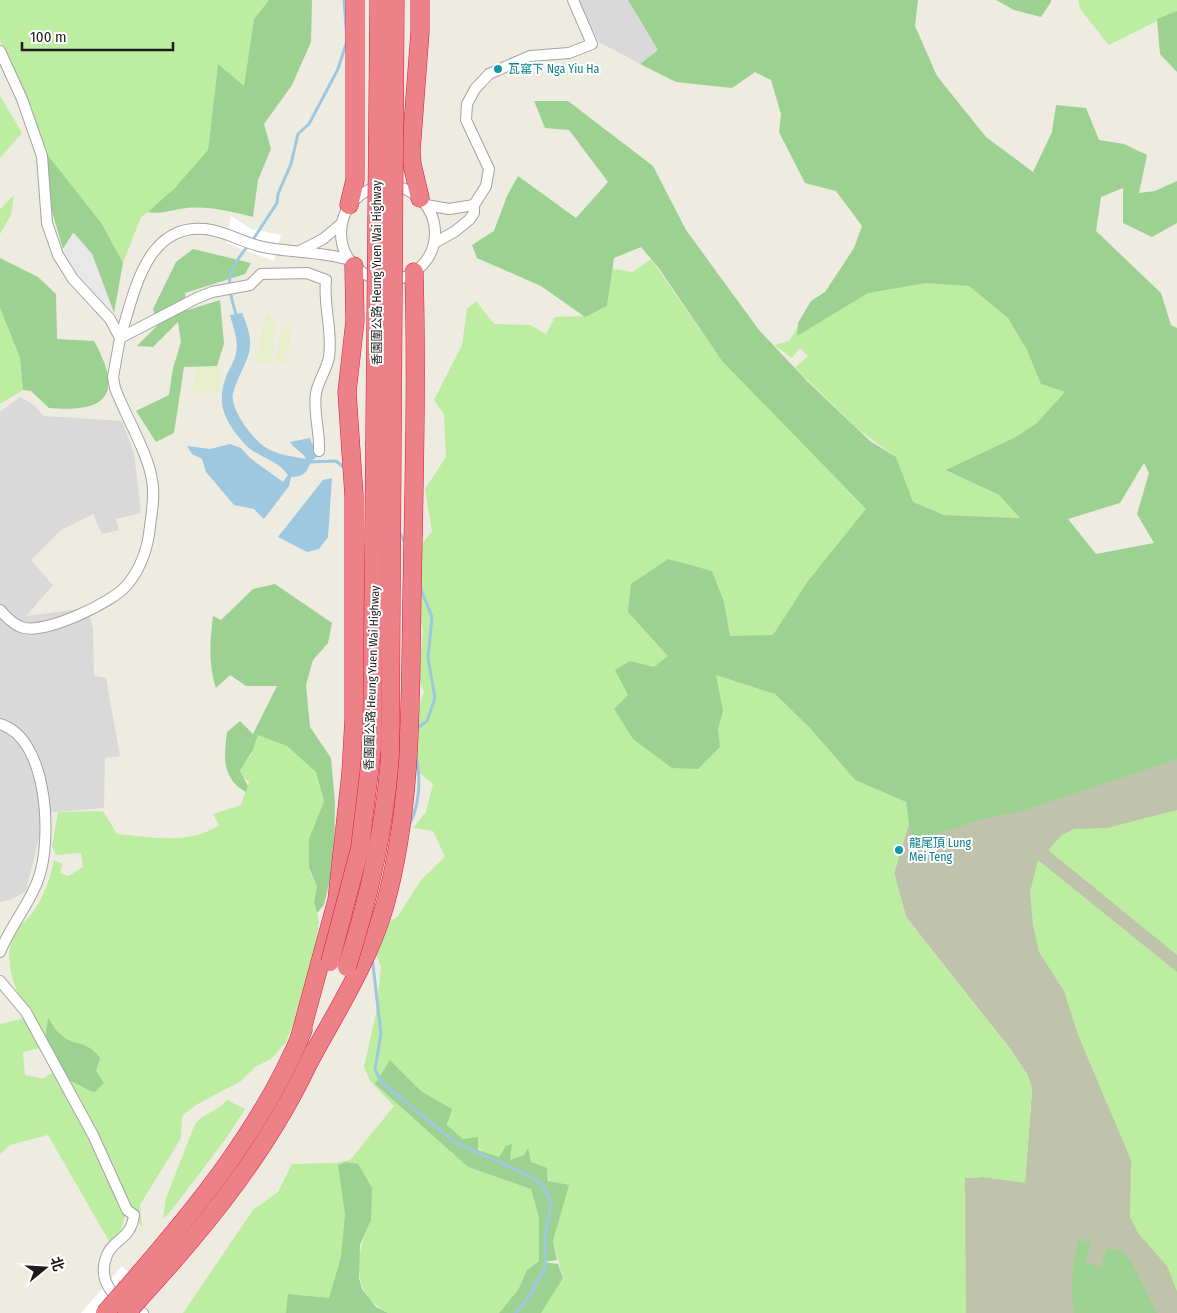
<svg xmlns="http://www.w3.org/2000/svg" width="1177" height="1313" font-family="'Fira Sans Condensed','Noto Sans SC',sans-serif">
<rect width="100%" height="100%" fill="#eeebe0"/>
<g fill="#dad9d9">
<polygon points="578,0 628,0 658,50 640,64 599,42"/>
<polygon points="20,397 34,405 44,416 122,421 134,453 141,513 116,519 119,530 102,534 93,514 61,530 31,560 53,585 26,616 87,608 93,628 94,676 106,678 120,756 105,758 104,808 45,813 26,891 12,899 0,902 0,412"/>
</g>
<polygon fill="#c0c3ab" points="1177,740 1177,1313 864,1313 965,1178 983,1177 1025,1182 1032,1090 1028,1076 1011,1050 906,917 894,873 911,815"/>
<g fill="#e7efca">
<polygon points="266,313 276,324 271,364 256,362"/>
<polygon points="281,328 291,330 286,364 275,362"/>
<polygon points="196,363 221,369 219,392 192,393"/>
</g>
<g fill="#bdeda1">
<polygon points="0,0 269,0 254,19 244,87 218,65 208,150 178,192 141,217 123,263 102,224 47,154 26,94 0,41"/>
<polygon points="1078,0 1177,0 1177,11 1109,45 1080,9"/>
<polygon points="0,96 22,133 0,158"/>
<polygon points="14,195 11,215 0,234 0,209"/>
<path d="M 651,259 L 722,361 L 866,509 L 775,694 L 809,727 L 855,780 L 906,802 L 909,824 L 894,873 L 906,917 L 1013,1053 L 1028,1076 L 1032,1090 L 1025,1183 L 983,1177 L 965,1178 L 966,1313 L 537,1313 L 563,1278 L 553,1241 L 568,1186 L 549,1181 L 547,1168 C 502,1160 483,1158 448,1126 L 450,1108 L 421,1091 L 392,1062 L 376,1085 L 468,1167 L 531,1189 L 539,1218 L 539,1261 L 525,1274 L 518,1290 L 499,1313 L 388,1313 C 350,1293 355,1256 370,1222 L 346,1225 L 342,1259 L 331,1299 L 286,1313 L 183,1313 L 253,1210 L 278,1192 L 292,1164 L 336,1163 L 350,1160 L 394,1106 L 370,1081 L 364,1067 L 376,1013 L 381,967 L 367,931 L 374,932 L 398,916 L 421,880 L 445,857 L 433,831 L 413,828 L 426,812 L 433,784 L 413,767 L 417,713 L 424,691 L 418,679 L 423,632 L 407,551 L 422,544 L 432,531 L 425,489 L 446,457 L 444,414 L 434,400 L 462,345 L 467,309 L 476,301 L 494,324 L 530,325 L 546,334 L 555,317 L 586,316 L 607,306 L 612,269 L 633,272 Z"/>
<polygon points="866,272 975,277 1070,374 1075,435 966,479 999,495 1020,518 944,515 912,502 896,457 859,430 795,368 808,356 800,348 792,358 774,345 789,341 798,327"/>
<polygon points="0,308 20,358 23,390 0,404"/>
<path d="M 258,735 L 284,743 L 316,771 L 324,801 L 311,839 L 309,870 L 317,887 L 314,902 L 319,922 L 315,950 L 301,1005 L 286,1042 L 271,1059 L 255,1067 L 241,1081 L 196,1105 L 182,1116 L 181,1138 L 140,1205 L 142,1227 L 131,1211 L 123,1188 L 64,1073 L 45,1047 L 23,1052 L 25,1075 L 43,1079 L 58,1068 L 127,1210 L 119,1236 L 109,1241 L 48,1135 L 10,1145 L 0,1154 L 0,1024 L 30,1017 C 17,994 2,964 13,937 C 16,928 27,920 32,913 C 44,897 50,880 54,860 L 63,864 L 60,873 L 68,876 L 83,867 L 81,853 L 56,855 L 52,846 L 58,812 L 103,811 L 117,834 C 150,837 191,845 219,825 L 213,814 L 241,805 L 249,782 L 239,773 L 252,753 Z"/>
<polygon points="1177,810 1177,955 1048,850 1062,835 1074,829 1107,828"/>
<polygon points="1038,860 1177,972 1177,1291 1167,1266 1138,1233 1130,1217 1131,1160 1078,1035 1064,991 1039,952 1033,925 1030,892"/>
<path d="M 227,1100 L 245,1109 L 225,1140 L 170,1212 L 163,1219 L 166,1198 L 195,1124 C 204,1113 218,1111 227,1100 Z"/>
</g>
<g fill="#9cd192" fill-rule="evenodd">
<path d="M 269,0 L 312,0 L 311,42 L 292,85 L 264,124 L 271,149 L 258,180 L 253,217 C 232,212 209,206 187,208 C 174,209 161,215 148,212 L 175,188 L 208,150 L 218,64 L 244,86 L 254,19 Z"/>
<path d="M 628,0 L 918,0 L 915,26 L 937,76 L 986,137 L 1033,172 L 1052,132 L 1056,105 L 1086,108 L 1099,140 L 1124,144 L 1147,155 L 1139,193 L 1155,191 L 1177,181 L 1177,223 L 1152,237 L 1123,223 L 1123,188 L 1101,197 L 1096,231 L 1161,293 L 1171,325 L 1177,328 L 1177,759 L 1023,811 L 978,820 L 955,829 L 941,831 L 925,838 L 917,850 L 909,824 L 906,802 L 855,780 L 809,727 L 775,694 L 716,675 L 723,711 L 718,729 L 720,747 L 698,769 L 672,768 L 633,739 L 614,709 L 628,695 L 615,670 L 630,661 L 654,667 L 668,656 L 628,612 L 631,584 L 668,559 L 712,571 L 724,602 L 730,636 L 773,635 L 808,581 L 866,509 L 722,361 L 658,267 L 641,247 L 614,258 L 607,306 L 585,317 L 541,286 L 477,258 L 472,245 L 494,231 L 507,196 L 518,176 L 576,218 L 608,182 L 569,130 L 545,128 L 534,101 L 568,101 L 653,166 L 686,230 L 759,330 L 807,381 L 870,441 L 896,457 L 913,502 L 944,515 L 1020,518 L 999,495 L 946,470 L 1014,438 L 1036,424 L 1065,392 L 1041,384 L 1027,350 L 1008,318 L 969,286 L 926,283 L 868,293 L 797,336 L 798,323 L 811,301 L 825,292 L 854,248 L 862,226 L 836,191 L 805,183 L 779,132 L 781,114 L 771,80 L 755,72 L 732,88 L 676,82 L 640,64 L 658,50 ZM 1144,463 L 1149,473 L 1137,514 L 1154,543 L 1096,554 L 1068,519 L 1120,503 Z"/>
<polygon points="996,0 1051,0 1051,2 1041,17 1014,10"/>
<polygon points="1177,11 1177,72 1160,54 1157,19"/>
<polygon points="47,154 102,224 123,263 114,313 92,254 73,233 63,249 51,208"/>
<polygon points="193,249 251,263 245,274 185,293 188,310 220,300 224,344 217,366 184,367 174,433 156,442 136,411 169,395 173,368 181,342 178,322 153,347 137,346 157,326 153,309 176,262"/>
<path d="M 0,258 L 38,277 L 56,294 L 57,339 L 94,341 C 124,395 107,413 49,408 L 31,391 L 23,390 L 20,358 L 0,308 Z"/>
<path d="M 275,584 L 332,623 L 328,643 L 313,660 L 306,685 L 310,727 L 331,758 L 335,803 L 334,863 L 324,905 L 317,913 L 314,902 L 317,887 L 309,868 L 309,839 L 324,801 L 316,772 L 287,746 L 258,735 L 253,750 L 240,771 L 248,786 L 246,792 C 221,778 224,757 227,732 L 240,721 L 253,734 L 277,686 L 246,686 L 230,675 L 216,688 C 208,663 210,641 213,616 L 221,620 L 253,589 Z"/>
<path d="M 48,1018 C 52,1023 55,1030 60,1034 C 75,1048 85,1038 100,1058 L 96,1071 L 104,1083 L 95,1092 C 84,1090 78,1082 67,1080 L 45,1041 Z"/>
<polygon points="390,1060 421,1091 452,1109 447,1125 463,1139 478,1137 478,1150 499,1157 506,1146 512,1144 510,1160 524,1155 528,1148 531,1162 547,1168 548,1181 569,1185 553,1241 557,1260 543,1262 558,1264 563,1278 541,1313 499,1313 518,1290 527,1270 539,1261 539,1218 531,1189 468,1167 375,1084"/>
<polygon points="346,1162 358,1164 372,1188 371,1220 360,1245 359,1278 362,1289 376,1307 388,1313 286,1313 288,1294 329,1298 341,1257 345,1214 338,1165"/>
<path d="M 1078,1240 L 1091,1242 L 1086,1263 L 1101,1267 L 1106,1249 L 1122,1250 L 1134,1266 L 1157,1313 L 1074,1313 C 1070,1288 1072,1264 1078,1240 Z"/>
</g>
<polygon fill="#e8e8e8" points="74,233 92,254 114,313 85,285 63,249"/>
<g fill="#9dc8e0">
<path d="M 242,313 C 260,354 244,357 233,393 C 229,408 253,439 265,447 C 276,455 292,456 306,459 C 303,452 295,450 290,442 L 310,438 L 312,444 L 319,451 L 318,456 C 304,464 313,476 291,477 L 289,486 L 264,519 L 254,509 L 234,505 L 206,472 L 202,459 L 192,454 L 187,446 L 210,449 L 230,444 L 241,448 L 250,458 L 283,482 L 288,475 C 276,458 254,457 242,441 C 223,418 216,403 227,374 C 230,368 235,360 236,353 C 239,340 233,327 230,315 Z"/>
<polygon points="332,478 328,537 319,549 307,552 278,537 323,480"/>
</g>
<g fill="#fff">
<polygon points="231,216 251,229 281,235 274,261 226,243"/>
<polygon points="122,1266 154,1296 139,1313 81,1313"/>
</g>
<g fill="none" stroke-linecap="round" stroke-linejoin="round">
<g stroke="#9dc8e0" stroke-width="3">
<polyline points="252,241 277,203 278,194 291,164 298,134 309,124 338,69 347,41 344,0"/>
<path d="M 237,318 C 227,283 224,274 248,246"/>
<polyline points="309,462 336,461 346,469"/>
<polyline points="399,532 406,544"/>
<polyline points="415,730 427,721 435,698 428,658 432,617 420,587"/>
<path d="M 408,827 C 420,807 421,778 416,756"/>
<polyline points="372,956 381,1034 375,1069 381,1082 456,1143 528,1175 541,1184 548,1195 551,1205 545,1235 545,1268 529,1297 515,1313"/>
</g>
<defs>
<g id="street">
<path d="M 0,51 L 22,99 L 42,156 L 47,223 L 58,255 L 73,279 L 110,319 L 120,338 L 113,377 L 115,388 C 125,415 148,453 152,480 C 155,494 152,512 150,526 C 148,548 142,567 127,585 C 112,603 47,633 24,628 C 15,626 6,617 0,610"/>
<circle cx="388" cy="233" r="47"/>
<polyline points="426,205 449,209 474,205"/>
<polyline points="434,243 454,232 469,220 474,213 474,205 486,186 489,169 466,120 467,104 475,89 489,74 530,56 569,53 592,44 573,0"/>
<polyline points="300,251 323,239 341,224"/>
<path d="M 120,338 L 197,298 L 212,292 L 250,285 L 261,274 L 307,273 L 326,280 C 323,305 333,331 329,357 C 327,369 318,381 316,393 C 313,412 320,431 319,451"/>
<path d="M 120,338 C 134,295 145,223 205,229 C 226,231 243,243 263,247 C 292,253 321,251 350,260"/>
<path d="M 0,724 C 47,738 51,831 41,870 C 34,899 11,924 0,952"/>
<path d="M 0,981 L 26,1012 L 93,1135 L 127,1210 L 134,1215 C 131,1240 113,1239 107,1255 C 95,1284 119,1304 143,1313"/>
</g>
<g id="highway">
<polyline points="420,0 420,32 411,151 412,164 420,198"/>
<polyline points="349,205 355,180 355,0"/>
<polyline points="299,1040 337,900 351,773 354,719 354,496 347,392 355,321 354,266"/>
<path d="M 309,1062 C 336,1012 369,961 385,905 C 413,803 410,699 412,594 C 414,487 417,379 414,272"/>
<path d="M 127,1288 C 195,1210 263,1128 303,1030"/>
<path d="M 139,1299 C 208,1224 272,1145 314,1051"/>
</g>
</defs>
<use href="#street" stroke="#a3a3a3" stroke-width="12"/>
<use href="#highway" stroke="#e31742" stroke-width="19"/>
<use href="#street" stroke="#fff" stroke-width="10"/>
<use href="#highway" stroke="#ec8187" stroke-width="18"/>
<defs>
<g id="highway-bridge">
<polyline points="330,962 360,848 372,748 379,0"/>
<path d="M 347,967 C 369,898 385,828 390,755 L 395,0"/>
<polyline points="105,1313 127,1288"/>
<polyline points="127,1313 139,1299"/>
</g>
</defs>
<use href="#highway-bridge" stroke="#e31742" stroke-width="19" stroke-linecap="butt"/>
<use href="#highway-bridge" stroke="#ec8187" stroke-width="18"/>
</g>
<g fill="#0f9aa8" stroke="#fff" stroke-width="2">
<circle cx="498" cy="69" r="5"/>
<circle cx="899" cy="850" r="5"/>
</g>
<g text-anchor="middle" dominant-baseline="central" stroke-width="4" stroke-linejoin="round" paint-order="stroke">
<g font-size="12" fill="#0d838f" stroke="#fff" text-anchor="start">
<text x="508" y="69">瓦窰下 Nga Yiu Ha</text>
<text x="909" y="843">龍尾頂 Lung<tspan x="909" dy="14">Mei Teng</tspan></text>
</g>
<g font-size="12" fill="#1c1c1c" stroke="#fff">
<text transform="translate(377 273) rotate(-90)">香園圍公路 Heung Yuen Wai Highway</text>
<text transform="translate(372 678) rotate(-88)">香園圍公路 Heung Yuen Wai Highway</text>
</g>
</g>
<g transform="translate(45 1268) rotate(72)" stroke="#ffffff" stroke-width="4" paint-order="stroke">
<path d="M0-4L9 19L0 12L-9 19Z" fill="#1c1c1c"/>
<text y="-8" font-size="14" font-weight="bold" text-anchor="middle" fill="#1c1c1c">北</text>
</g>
<path d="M22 42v8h151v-8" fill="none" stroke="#1c1c1c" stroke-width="2.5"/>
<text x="30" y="42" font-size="15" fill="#1c1c1c" stroke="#ffffff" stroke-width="4" paint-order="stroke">100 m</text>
</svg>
